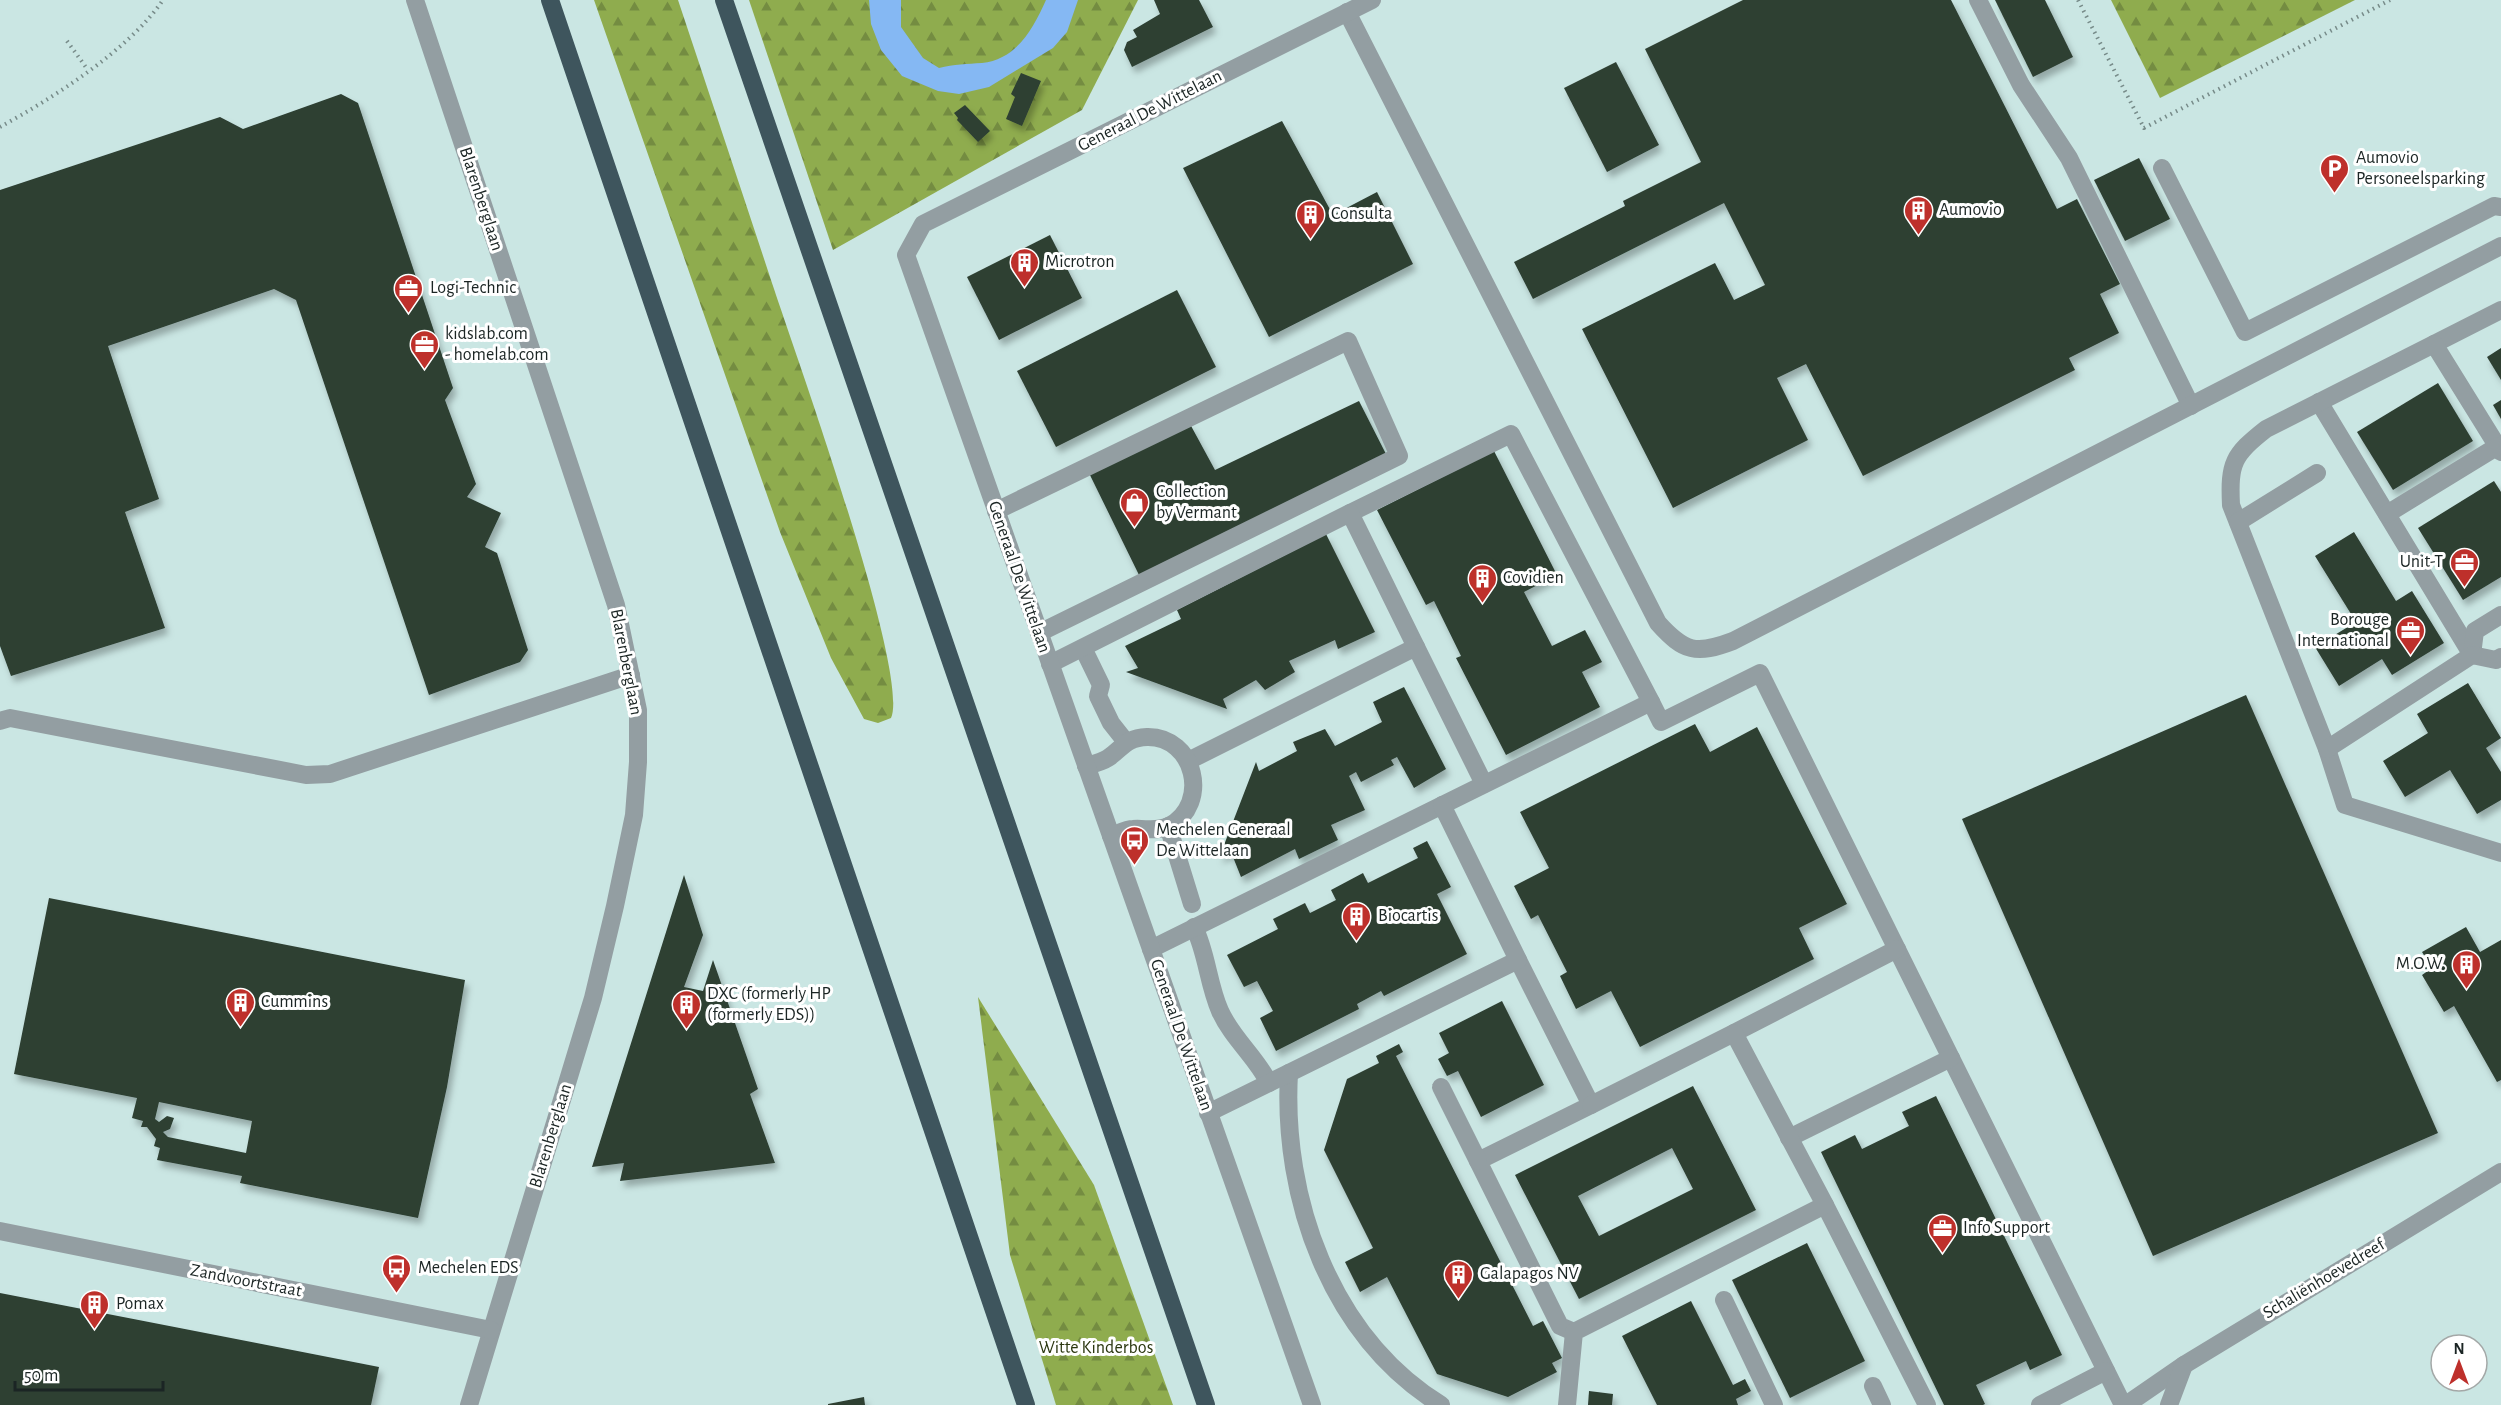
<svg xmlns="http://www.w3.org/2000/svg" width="2501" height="1405" font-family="'Alegreya Sans',sans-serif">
<defs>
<pattern id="forest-firs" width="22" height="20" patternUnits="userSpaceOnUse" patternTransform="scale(1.5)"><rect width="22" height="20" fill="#8fac4e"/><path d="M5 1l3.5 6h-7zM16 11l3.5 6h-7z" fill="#748c41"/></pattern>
<filter id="shadow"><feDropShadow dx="3.5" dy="6" stdDeviation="3" flood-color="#0004"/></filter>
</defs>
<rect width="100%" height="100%" fill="#cae6e3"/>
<g fill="url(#forest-firs)">
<path d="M 594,0 L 678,0 C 709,93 740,186 771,280 C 792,344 911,674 891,718 L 878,723 L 864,719 L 831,658 L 780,532 Z"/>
<polygon points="749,0 1138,0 1082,110 833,250"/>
<polygon points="2111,0 2355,0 2160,98"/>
<polygon points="978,997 1094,1185 1173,1405 1056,1405 1010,1255"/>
</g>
<path fill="#85b8f3" d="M 869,0 L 901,0 L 901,27 L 923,58 L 939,68 C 954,64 967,64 982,63 C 1017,59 1033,29 1046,0 L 1078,0 L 1067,32 L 1053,48 L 989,87 L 959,94 L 938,91 L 902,76 L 881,50 L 871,24 Z"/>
<g fill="#2d3f33" fill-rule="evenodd" filter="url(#shadow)">
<polygon points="1154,0 1199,0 1213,27 1132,67 1124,50 1127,42 1137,37 1133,30 1160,14"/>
<polygon points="1743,0 1951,0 2057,209 2077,199 2120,284 2100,294 2119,333 2069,358 2075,370 1863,476 1806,364 1777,378 1808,440 1673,508 1582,329 1715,263 1734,300 1765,285 1724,203 1533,299 1514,262 1625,206 1623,201 1701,162 1645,49"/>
<polygon points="1995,0 2045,0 2073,57 2033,77"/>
<polygon points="1616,62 1659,145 1607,172 1564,88"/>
<polygon points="1021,73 1041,81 1022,126 1006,119 1015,97 1011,94"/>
<polygon points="341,94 358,103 453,388 445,400 476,484 467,497 501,513 485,547 497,553 528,650 520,662 429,695 296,300 274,289 108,346 159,499 125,512 165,628 11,676 0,646 0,190 220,117 243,129"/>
<polygon points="965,105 990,131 978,142 957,120 958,118 954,113"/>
<polygon points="1282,121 1333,215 1377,192 1413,264 1269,337 1183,168"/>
<polygon points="2139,158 2170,219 2125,241 2094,180"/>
<polygon points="1050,235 1082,298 999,340 967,277"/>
<polygon points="1177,290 1216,367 1056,447 1017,371"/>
<polygon points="2501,348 2501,380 2487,357"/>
<polygon points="2438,383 2473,441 2393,490 2357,432"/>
<polygon points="2501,400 2501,419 2493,405"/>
<polygon points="1359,401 1386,454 1140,577 1088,471 1190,424 1215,470"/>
<polygon points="1494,451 1557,575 1524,592 1552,646 1585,630 1602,662 1582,672 1600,707 1506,755 1456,658 1461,656 1434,601 1426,605 1377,510"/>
<polygon points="2494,481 2501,492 2501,577 2463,600 2418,528"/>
<polygon points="2354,532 2396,601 2412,591 2444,643 2392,675 2382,659 2339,686 2315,647 2356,622 2315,556"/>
<polygon points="1326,534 1375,632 1338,649 1335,640 1289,661 1295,672 1265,690 1256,680 1223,699 1227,709 1126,672 1138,668 1125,646 1181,619 1177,610"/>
<polygon points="2468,683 2501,738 2486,748 2501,772 2501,800 2477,814 2450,770 2405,797 2383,761 2428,733 2417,714"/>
<polygon points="1404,687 1446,769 1414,788 1397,757 1391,760 1394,765 1361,782 1356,772 1349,776 1365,810 1331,825 1338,840 1299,859 1295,849 1241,877 1231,852 1219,858 1256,762 1259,771 1297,751 1293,742 1325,729 1335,746 1382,722 1373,702"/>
<polygon points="2246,695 2438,1133 2153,1256 1962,819"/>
<polygon points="1695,724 1710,752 1757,727 1847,904 1799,928 1814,959 1640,1047 1611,991 1576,1009 1560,976 1567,972 1538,915 1531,919 1514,886 1549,868 1520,812"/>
<polygon points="1427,841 1451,887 1437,894 1467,954 1384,996 1381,991 1357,1004 1359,1009 1276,1051 1260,1018 1273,1011 1257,981 1244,987 1227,955 1278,929 1273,919 1305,903 1310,913 1336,900 1331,890 1363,873 1368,883 1418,858 1413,848"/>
<polygon points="684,875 703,935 684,987 703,991 713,960 758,1089 750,1094 775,1163 620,1181 624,1163 592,1167"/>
<path d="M 49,898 L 465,980 L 447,1087 L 418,1218 L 240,1183 L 242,1176 L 157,1160 L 160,1148 L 154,1146 L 156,1139 L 147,1127 L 141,1127 L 143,1121 L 132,1118 L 137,1098 L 14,1074 ZM 159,1102 L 252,1121 L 246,1153 L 168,1137 L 163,1132 L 170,1129 L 174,1118 L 167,1116 L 159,1122 L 155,1119 Z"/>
<polygon points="2466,927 2480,952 2501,940 2501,1080 2497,1082 2454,1006 2444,1012 2422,975 2432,968 2422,952"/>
<polygon points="1502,1001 1544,1085 1481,1117 1458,1071 1447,1076 1438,1059 1449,1053 1439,1033"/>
<polygon points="1399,1044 1403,1052 1396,1056 1533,1326 1543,1321 1562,1358 1552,1363 1557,1372 1508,1397 1437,1374 1387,1277 1360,1292 1345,1262 1373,1248 1324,1150 1347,1079 1379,1063 1376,1056"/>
<path d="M 1693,1086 L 1756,1210 L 1579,1299 L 1515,1175 ZM 1672,1148 L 1693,1189 L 1599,1236 L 1578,1196 Z"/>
<polygon points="1936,1096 2062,1355 2030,1370 2026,1361 1976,1385 1985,1404 1983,1405 1944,1405 1821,1152 1855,1135 1862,1149 1909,1126 1902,1112"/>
<polygon points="1807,1243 1865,1361 1790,1398 1732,1280"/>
<polygon points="0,1293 379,1367 371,1405 0,1405"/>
<polygon points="1691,1301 1733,1385 1745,1379 1751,1391 1736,1399 1738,1405 1657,1405 1622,1336"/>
<polygon points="1589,1391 1613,1394 1612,1405 1588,1405"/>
<polygon points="864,1397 865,1405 828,1405 828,1404"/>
</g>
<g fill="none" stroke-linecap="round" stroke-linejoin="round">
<g stroke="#778b89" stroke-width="4" stroke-dasharray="1.5 4.5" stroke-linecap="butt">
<polyline points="2078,0 2144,128 2390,0"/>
<polyline points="67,41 88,70"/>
<path d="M 0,127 C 53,98 129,50 163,0"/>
</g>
<g stroke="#939ea2" stroke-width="18">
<polyline points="415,0 616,605 638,710 638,762 634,815 615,906 593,998 469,1405"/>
<polyline points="1978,0 2021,85 2069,158 2191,406"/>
<path d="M 1347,12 L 1658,623 C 1684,652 1696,655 1733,641 L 2501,246"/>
<polyline points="2162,168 2245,332 2494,206 2501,207"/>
<polyline points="2434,344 2501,310"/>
<polyline points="2319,402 2472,655"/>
<path d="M 2501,452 L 2434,344 L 2266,429 C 2233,455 2229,463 2231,505 L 2327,749 L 2345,805 L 2501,853"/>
<polyline points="996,511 1348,341 1399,456 1039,633"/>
<polyline points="1350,513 1511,434 1651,702"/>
<polyline points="2387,514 2498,446"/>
<polyline points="2238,522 2317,473"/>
<polyline points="1083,648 1101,685 1098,696 1111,723 1126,742"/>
<polyline points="2472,655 2475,631 2501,615"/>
<polyline points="1050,664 1350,513 1416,647"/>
<polyline points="0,721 10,718 306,775 330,774 631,675"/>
<polyline points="2327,749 2472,655 2496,660 2501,657"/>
<polyline points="1188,761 1416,647 1484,784"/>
<path d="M 1086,766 C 1093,764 1102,762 1108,758 C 1123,748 1125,738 1147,737 C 1195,736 1211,804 1169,826 C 1156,832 1146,828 1133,829 C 1126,829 1117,834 1111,836"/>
<polyline points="1168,826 1192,904"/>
<path d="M 1194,927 C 1207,953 1208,984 1220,1011 C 1232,1038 1256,1057 1269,1083"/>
<polyline points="1151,949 1651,702 1661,722 1760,673 2123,1405"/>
<polyline points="1518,960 1591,1105 1478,1161 1560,1326 1574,1332"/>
<polyline points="1734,1033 1897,949"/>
<path d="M 1289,1073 C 1282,1198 1330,1336 1441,1405"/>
<polyline points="1441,1087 1478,1161"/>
<polyline points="1208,1113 1518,960 1442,805"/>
<polyline points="1789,1138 1951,1058"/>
<polyline points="1825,1205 1927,1405"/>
<polyline points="0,1231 491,1330"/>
<polyline points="1724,1300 1774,1405"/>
<polyline points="1873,1386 1882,1405"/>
<polyline points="1312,1405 906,255 923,224 1372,0"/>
<polyline points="1567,1405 1574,1332 1825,1205 1734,1033 1591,1105"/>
<polyline points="2040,1405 2106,1371"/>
<polyline points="2126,1405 2184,1365 2501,1172"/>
<polyline points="2169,1405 2184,1365"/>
</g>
<g stroke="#3e555d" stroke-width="18">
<polyline points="550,0 1026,1405"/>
<polyline points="724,0 1206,1405"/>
</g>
</g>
<defs>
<symbol id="parking-pin" viewBox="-11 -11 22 30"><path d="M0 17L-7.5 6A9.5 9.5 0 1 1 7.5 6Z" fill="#be302b" stroke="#fff"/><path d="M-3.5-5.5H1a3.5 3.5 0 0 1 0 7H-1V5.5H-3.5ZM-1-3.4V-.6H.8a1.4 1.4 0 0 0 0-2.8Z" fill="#fff"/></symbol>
<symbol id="building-pin" viewBox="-11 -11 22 30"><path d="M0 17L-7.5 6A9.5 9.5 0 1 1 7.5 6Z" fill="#be302b" stroke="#fff"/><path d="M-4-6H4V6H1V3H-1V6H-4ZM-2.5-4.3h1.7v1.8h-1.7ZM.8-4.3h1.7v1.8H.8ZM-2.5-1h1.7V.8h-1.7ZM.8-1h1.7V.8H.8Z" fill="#fff"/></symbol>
<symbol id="office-pin" viewBox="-11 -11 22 30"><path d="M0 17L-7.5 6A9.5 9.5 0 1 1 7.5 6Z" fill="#be302b" stroke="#fff"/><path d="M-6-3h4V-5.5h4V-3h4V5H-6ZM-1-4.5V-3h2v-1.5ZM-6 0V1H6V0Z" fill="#fff"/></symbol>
<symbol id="shop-pin" viewBox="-11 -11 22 30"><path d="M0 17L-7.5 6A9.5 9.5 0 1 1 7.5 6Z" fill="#be302b" stroke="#fff"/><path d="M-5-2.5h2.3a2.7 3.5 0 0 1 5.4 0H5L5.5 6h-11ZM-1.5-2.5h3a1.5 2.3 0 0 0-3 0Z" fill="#fff"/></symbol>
<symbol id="bus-pin" viewBox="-11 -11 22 30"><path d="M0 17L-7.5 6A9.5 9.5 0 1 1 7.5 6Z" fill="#be302b" stroke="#fff"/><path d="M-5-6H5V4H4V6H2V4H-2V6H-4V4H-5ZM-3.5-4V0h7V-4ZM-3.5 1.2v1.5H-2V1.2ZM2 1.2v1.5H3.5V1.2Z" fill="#fff"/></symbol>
</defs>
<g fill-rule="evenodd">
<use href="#parking-pin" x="2318" y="152" width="33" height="45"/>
<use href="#building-pin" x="1902" y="194" width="33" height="45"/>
<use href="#building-pin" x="1294" y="198" width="33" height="45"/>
<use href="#building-pin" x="1008" y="246" width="33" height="45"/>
<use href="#office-pin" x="392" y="272" width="33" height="45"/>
<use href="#office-pin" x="408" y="328" width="33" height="45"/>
<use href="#shop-pin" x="1118" y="486" width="33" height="45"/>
<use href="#office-pin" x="2448" y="546" width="33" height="45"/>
<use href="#building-pin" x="1466" y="562" width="33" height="45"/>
<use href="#office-pin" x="2394" y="614" width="33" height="45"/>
<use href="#bus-pin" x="1118" y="824" width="33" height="45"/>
<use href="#building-pin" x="1340" y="900" width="33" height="45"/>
<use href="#building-pin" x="2450" y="948" width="33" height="45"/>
<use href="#building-pin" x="224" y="986" width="33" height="45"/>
<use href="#building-pin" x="670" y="988" width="33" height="45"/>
<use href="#office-pin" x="1926" y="1212" width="33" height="45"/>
<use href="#bus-pin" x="380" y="1252" width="33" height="45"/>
<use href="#building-pin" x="1442" y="1258" width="33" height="45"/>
<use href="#building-pin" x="78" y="1288" width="33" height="45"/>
</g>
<g text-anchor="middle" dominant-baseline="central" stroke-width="6" stroke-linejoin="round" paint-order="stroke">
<g font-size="18" fill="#1b2524" stroke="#fff">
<text transform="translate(1150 111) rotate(-27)">Generaal De Wittelaan</text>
<text transform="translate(481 199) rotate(72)">Blarenberglaan</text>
<text transform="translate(1019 577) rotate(71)">Generaal De Wittelaan</text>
<text transform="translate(626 662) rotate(79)">Blarenberglaan</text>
<text transform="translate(1181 1035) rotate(71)">Generaal De Wittelaan</text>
<text transform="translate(551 1136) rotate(-73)">Blarenberglaan</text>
<text transform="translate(2324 1279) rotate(-31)">Schaliënhoevedreef</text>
<text transform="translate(246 1281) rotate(11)">Zandvoortstraat</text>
</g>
<g font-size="18" fill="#1b2524" stroke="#fff" text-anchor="start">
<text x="2356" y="158">Aumovio<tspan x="2356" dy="21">Personeelsparking</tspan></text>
<text x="1939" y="210">Aumovio</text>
<text x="1331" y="214">Consulta</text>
<text x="1045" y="262">Microtron</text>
<text x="430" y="288">Logi-Technic</text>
<text x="445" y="334">kidslab.com<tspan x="445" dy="21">- homelab.com</tspan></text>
<text x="1156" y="492">Collection<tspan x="1156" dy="21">by Vermant</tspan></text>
<text x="2443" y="562" text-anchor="end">Unit-T</text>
<text x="1503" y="578">Covidien</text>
<text x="2389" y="620" text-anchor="end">Borouge<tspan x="2389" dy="21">International</tspan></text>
<text x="1156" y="830">Mechelen Generaal<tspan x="1156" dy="21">De Wittelaan</tspan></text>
<text x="1378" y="916">Biocartis</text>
<text x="2445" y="964" text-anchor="end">M.O.W.</text>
<text x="707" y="994">DXC (formerly HP<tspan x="707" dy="21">(formerly EDS))</tspan></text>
<text x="261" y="1002">Cummins</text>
<text x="1963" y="1228">Info Support</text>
<text x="418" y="1268">Mechelen EDS</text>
<text x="1480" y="1274">Galapagos NV</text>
<text x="116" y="1304">Pomax</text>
</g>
<g font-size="18" fill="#2b3710" stroke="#fff">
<text x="1096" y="1348">Witte Kinderbos</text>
</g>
</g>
<g transform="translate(2459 1363)"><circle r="28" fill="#ffffff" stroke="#a4a8a7" stroke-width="1.5"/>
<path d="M0-4.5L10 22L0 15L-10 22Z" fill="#be302b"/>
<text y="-9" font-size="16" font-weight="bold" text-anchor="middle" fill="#1b2524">N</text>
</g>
<path d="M15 1381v9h148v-9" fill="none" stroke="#1b2524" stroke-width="3"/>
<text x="24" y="1381" font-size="18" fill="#1b2524" stroke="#ffffff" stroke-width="4.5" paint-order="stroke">50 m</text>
</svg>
